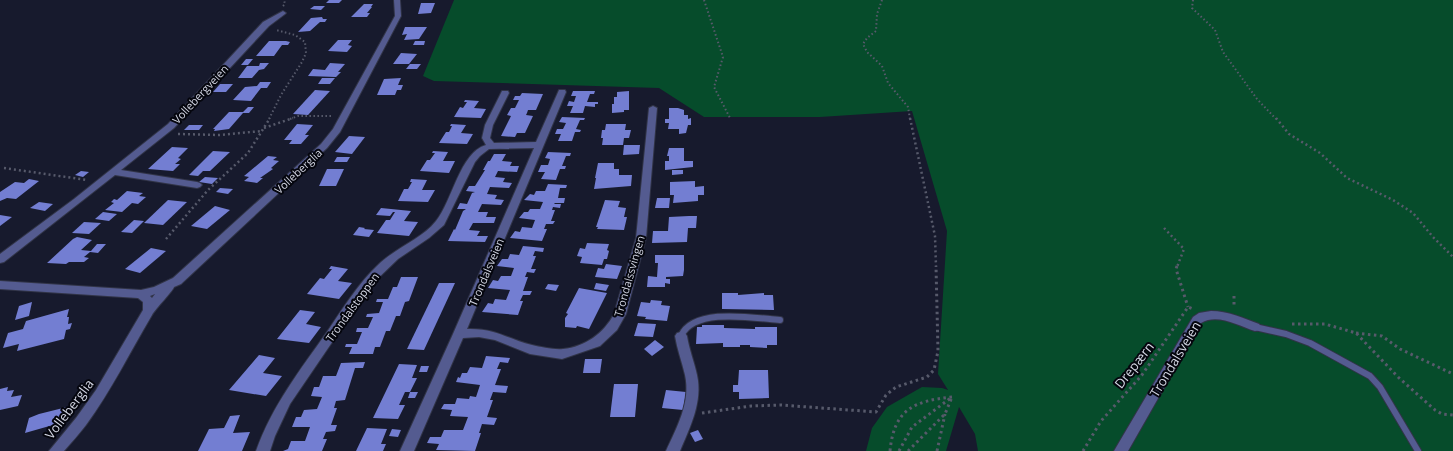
<svg xmlns="http://www.w3.org/2000/svg" width="1453" height="451" font-family="'Open Sans',sans-serif">
<rect width="100%" height="100%" fill="#171a2d"/>
<polygon fill="#064c2b" points="454,0 1453,0 1453,451 978,451 975,434 959,407 946,451 866,451 872,428 887,407 922,387 942,388 948,390 938,374 947,231 912,111 820,117 704,117 659,88 434,81 423,76"/>
<g fill="#737ed2">
<polygon points="329,0 342,0 339,3 326,3"/>
<polygon points="421,3 435,3 431,13 418,14"/>
<polygon points="364,4 373,4 371,7 366,7 372,7 367,13 370,13 367,17 351,17"/>
<polygon points="314,6 325,6 321,10 310,9"/>
<polygon points="322,17 323,19 327,19 325,22 320,22 310,31 298,32 311,18"/>
<polygon points="405,27 427,27 419,39 404,40 407,34 402,35"/>
<polygon points="338,40 352,40 348,45 352,46 347,52 328,51"/>
<polygon points="269,41 286,41 290,42 288,45 282,45 274,56 256,56"/>
<polygon points="415,41 425,41 424,45 413,45"/>
<polygon points="401,53 417,54 409,64 393,64"/>
<polygon points="246,59 253,59 248,65 241,65"/>
<polygon points="260,63 269,63 264,69 259,70 252,78 238,78 247,66 259,66"/>
<polygon points="330,63 345,64 338,72 341,72 336,77 308,76 313,69 325,70"/>
<polygon points="410,64 421,64 417,69 406,69"/>
<polygon points="322,78 335,78 330,84 318,84"/>
<polygon points="401,78 398,85 403,85 401,90 397,90 395,95 377,95 384,79"/>
<polygon points="260,82 271,82 267,88 261,88 251,101 233,100 245,87 257,86"/>
<polygon points="220,84 233,84 226,92 213,92"/>
<polygon points="315,90 330,91 308,115 293,114"/>
<polygon points="573,91 595,91 594,94 590,94 587,102 598,102 598,104 595,104 595,107 585,106 583,113 570,113 573,106 567,106 569,101 574,102 576,96 571,96"/>
<polygon points="629,91 629,110 624,110 624,112 612,113 612,104 614,104 614,97 617,97 617,92"/>
<polygon points="522,93 543,94 536,110 528,110 527,113 526,115 533,116 525,133 517,133 515,137 501,136 511,116 507,115 511,108 515,108 519,100 513,100 515,96 520,96"/>
<polygon points="465,100 479,101 474,108 486,109 481,118 454,117 460,107 463,108 467,102 464,102"/>
<polygon points="248,107 254,107 249,113 243,113 229,129 214,131 215,129 213,129 229,112 243,112"/>
<polygon points="669,108 678,108 684,110 684,115 688,115 688,119 691,118 691,125 688,125 686,133 679,134 679,129 668,129 669,123 665,123 665,119 669,119"/>
<polygon points="562,117 585,118 584,120 580,120 576,129 581,130 580,132 575,132 572,141 558,141 561,134 555,134 557,129 563,129 566,123 559,122"/>
<polygon points="297,124 313,125 305,135 309,135 301,144 289,144 292,140 284,140"/>
<polygon points="451,124 466,125 461,133 473,134 467,144 439,143 446,132 449,132 452,126 450,126"/>
<polygon points="606,124 626,124 625,130 631,130 629,138 624,138 623,145 602,145 603,138 601,138 602,130 605,130"/>
<polygon points="189,125 203,125 199,130 184,130"/>
<polygon points="349,136 365,137 352,154 335,152"/>
<polygon points="624,145 640,145 639,154 623,155"/>
<polygon points="172,147 188,148 178,158 181,159 175,164 180,164 173,171 148,169"/>
<polygon points="669,148 684,148 684,161 693,161 693,167 665,170 665,161 669,161 669,156 667,156"/>
<polygon points="213,151 230,152 210,171 203,171 198,176 189,175"/>
<polygon points="433,151 448,152 443,161 455,161 449,173 420,171 427,160 430,160 435,153 432,153"/>
<polygon points="548,152 571,153 570,156 566,156 562,166 566,166 565,169 560,169 556,180 541,179 545,172 538,172 541,165 548,165 550,159 545,158"/>
<polygon points="494,154 506,154 502,161 512,162 510,166 519,166 517,172 498,171 495,177 505,178 503,182 512,183 509,188 490,187 487,194 497,195 495,199 504,200 501,205 482,204 478,212 488,212 486,217 496,217 494,223 473,223 469,230 480,231 477,236 488,236 485,242 448,241 454,229 455,230 463,211 466,209 457,209 460,203 467,204 472,193 475,192 466,191 469,186 475,186 485,170 483,170 488,161 490,161"/>
<polygon points="268,156 277,157 273,160 279,161 271,168 273,169 260,178 263,178 257,183 244,181 249,177 244,176"/>
<polygon points="337,157 350,157 347,162 334,162"/>
<polygon points="598,163 614,163 614,169 619,169 619,175 632,175 631,186 594,189 596,178 595,178"/>
<polygon points="327,169 344,169 336,186 319,186"/>
<polygon points="672,170 683,170 683,174 672,175"/>
<polygon points="81,171 89,172 83,177 75,175"/>
<polygon points="205,177 218,178 212,184 199,182"/>
<polygon points="29,179 39,181 16,199 7,198 0,201 0,192 15,182 24,183"/>
<polygon points="411,179 427,180 422,190 435,190 428,202 398,201 404,189 408,189 412,182 410,182"/>
<polygon points="695,181 695,187 704,186 704,195 698,195 698,201 673,203 674,195 670,195 670,182"/>
<polygon points="548,184 567,185 566,188 560,188 558,198 565,198 564,203 555,203 554,204 561,204 560,208 553,207 552,210 555,210 551,221 555,221 553,224 546,224 544,229 547,229 542,241 510,238 515,231 520,232 522,227 532,228 535,220 519,218 524,212 528,212 530,209 540,209 543,202 524,200 530,194 534,195 536,191 545,191"/>
<polygon points="220,188 233,189 228,194 216,192"/>
<polygon points="127,191 143,193 139,196 146,197 138,204 132,203 122,212 105,210 114,203 111,202 114,199 117,200"/>
<polygon points="657,198 670,198 669,208 655,208"/>
<polygon points="168,200 187,202 163,225 144,223"/>
<polygon points="605,200 620,201 618,207 626,208 624,217 627,217 624,230 597,229 598,227 596,227"/>
<polygon points="39,202 53,204 45,211 30,208"/>
<polygon points="215,206 230,210 207,229 191,226"/>
<polygon points="381,208 411,211 404,221 418,222 409,236 377,233 386,220 390,220 395,212 393,212 390,216 376,215"/>
<polygon points="103,212 117,214 109,221 95,219"/>
<polygon points="0,215 12,217 0,226"/>
<polygon points="689,216 697,216 696,228 688,228 687,242 652,243 653,231 668,231 669,217"/>
<polygon points="134,220 144,221 132,233 121,232"/>
<polygon points="84,222 101,223 89,234 72,233"/>
<polygon points="359,227 365,228 364,229 374,230 369,237 353,235"/>
<polygon points="77,237 92,240 81,250 91,251 97,244 106,244 98,253 90,252 84,257 89,258 84,262 69,262 66,264 47,263 73,239"/>
<polygon points="587,243 609,244 607,250 609,251 607,259 604,259 602,265 580,263 582,257 577,256 580,248 585,249"/>
<polygon points="523,246 544,248 543,252 535,251 533,256 536,256 531,269 536,269 534,273 527,272 525,277 528,277 523,291 532,291 530,295 523,295 520,301 523,301 518,315 482,312 488,303 493,304 495,299 506,300 510,290 488,288 493,280 498,281 501,276 511,276 514,268 497,266 502,259 508,259 510,254 519,255"/>
<polygon points="151,248 166,251 140,273 125,269"/>
<polygon points="655,255 684,255 684,270 683,276 666,277 666,279 670,279 670,284 665,283 665,287 647,287 648,276 657,277 658,263 655,263"/>
<polygon points="606,264 622,266 617,279 595,277 598,268 604,269"/>
<polygon points="331,266 348,269 338,281 352,283 339,299 307,294 320,278 324,279 332,269 329,269"/>
<polygon points="401,277 418,277 409,301 405,302 400,316 396,316 390,331 386,331 380,347 375,347 373,354 349,354 352,347 345,347 346,344 357,344 362,332 356,332 357,328 368,328 373,317 366,317 367,314 379,313 383,302 376,302 377,299 388,299 393,287 397,287"/>
<polygon points="439,283 455,283 424,350 407,349"/>
<polygon points="596,283 609,285 606,291 594,289"/>
<polygon points="548,284 559,285 556,291 545,289"/>
<polygon points="579,288 607,293 589,329 577,326 576,328 565,327 565,318 568,314 566,313"/>
<polygon points="722,293 738,293 738,295 764,293 764,295 773,295 774,310 722,309"/>
<polygon points="651,300 662,301 661,305 670,306 667,321 645,319 646,317 637,316 641,302 650,303"/>
<polygon points="32,302 29,316 15,320 19,306"/>
<polygon points="69,309 67,317 69,317 68,324 72,323 70,329 66,330 64,339 17,351 19,344 3,348 8,333 23,329 26,321"/>
<polygon points="300,310 315,312 306,324 321,327 309,343 277,339"/>
<polygon points="638,323 656,324 653,337 634,336"/>
<polygon points="702,325 724,325 724,328 755,329 755,327 777,327 777,345 767,345 767,348 750,347 750,345 740,345 740,347 723,347 723,343 696,344 697,327 702,327"/>
<polygon points="655,340 664,347 652,356 644,349"/>
<polygon points="259,355 275,358 263,373 282,376 266,396 229,390"/>
<polygon points="486,356 510,358 508,363 500,362 497,369 501,369 495,385 508,386 506,393 493,392 490,400 493,400 487,417 497,418 494,425 482,424 479,433 481,433 475,451 436,450 439,444 427,443 430,437 441,437 444,430 463,430 468,417 450,416 452,410 441,409 444,404 455,404 457,398 469,399 470,396 476,397 480,385 456,382 458,377 460,378 462,373 467,373 470,367 482,368"/>
<polygon points="585,359 602,359 600,373 583,373"/>
<polygon points="365,362 363,368 355,368 345,400 336,401 334,408 337,408 331,425 337,425 335,431 326,432 323,439 327,439 322,451 283,451 288,449 291,441 305,441 310,427 292,427 296,417 301,417 304,410 317,409 322,397 311,396 314,387 319,387 323,376 336,376 341,363"/>
<polygon points="399,364 417,365 412,378 417,378 410,392 405,392 399,405 405,405 398,419 373,418"/>
<polygon points="421,366 429,366 427,372 419,372"/>
<polygon points="739,370 768,370 769,398 739,399 739,392 733,392 733,385 738,385"/>
<polygon points="614,384 638,384 635,417 610,417"/>
<polygon points="8,387 7,391 14,390 11,397 22,395 18,406 0,410 0,389"/>
<polygon points="666,390 686,392 683,410 662,408"/>
<polygon points="410,392 418,392 415,398 408,398"/>
<polygon points="67,407 66,413 63,414 60,423 25,433 29,418 39,414"/>
<polygon points="240,415 233,433 250,432 242,451 198,451 209,429 224,428 230,416"/>
<polygon points="367,428 387,429 381,444 386,444 383,451 356,451"/>
<polygon points="392,429 401,430 398,437 389,436"/>
<polygon points="698,430 703,439 695,442 690,433"/>
</g>
<g fill="none" stroke-linecap="round" stroke-linejoin="round">
<defs>
<g id="service">
<polyline points="1255,327 1286,334 1310,343 1370,376 1380,387 1418,451"/>
<path d="M 681,336 C 694,307 754,318 780,320"/>
</g>
<g id="minor">
<path d="M 394,0 L 400,0 L 401,16 L 340,132 L 327,148 L 181,284 L 174,287 C 173,291 156,308 152,315 C 130,352 111,391 86,425 C 79,434 71,443 64,451 L 49,451 L 76,418 L 96,390 L 143,310 L 143,302 L 138,298 L 0,289 L 0,281 L 141,290 L 154,287 L 173,278 L 321,144 L 333,129 L 395,16 ZM 155,294 L 152,298 L 150,296 Z"/>
<polygon points="283,11 286,13 285,14 269,26 174,128 121,170 197,182 200,183 202,185 200,187 197,188 115,175 4,262 0,263 0,254 74,199 168,124 263,22"/>
<path d="M 559,90 L 565,90 L 566,92 L 467,329 C 496,328 507,339 532,345 C 541,347 554,350 563,349 C 585,347 604,333 614,314 L 636,238 L 649,108 L 653,106 L 657,108 L 646,238 L 626,314 L 617,330 L 600,346 L 562,359 L 530,354 L 495,340 L 479,337 L 463,338 L 414,451 L 400,451 L 453,334 L 534,148 L 489,149 L 480,156 L 475,162 L 444,225 L 429,238 L 398,259 L 371,285 L 290,404 L 275,436 L 270,451 L 256,451 C 272,406 300,370 327,332 C 343,308 358,284 378,265 C 395,248 422,239 436,221 C 452,202 460,152 486,145 L 482,138 L 485,125 L 502,91 L 508,91 L 509,93 L 493,125 L 490,138 L 494,143 L 536,142 Z"/>
<path d="M 1211,311 C 1228,311 1243,318 1259,324 L 1261,327 L 1259,330 L 1255,331 C 1238,326 1218,313 1201,323 L 1128,451 L 1114,451 L 1193,317 L 1199,313 Z"/>
<path d="M 681,332 L 685,333 L 687,336 C 689,349 694,361 697,375 C 703,402 690,427 680,451 L 666,451 C 677,427 691,402 685,375 C 682,362 677,349 675,336 L 677,333 Z"/>
</g>
</defs>
<use href="#service" stroke="#313447" stroke-width="8"/>
<use href="#minor" stroke="#313447" stroke-width="2"/>
<g stroke="#575a6b" stroke-width="2" stroke-dasharray="1.5 2.5" stroke-linecap="butt">
<polyline points="704,0 723,57 714,87 730,118"/>
<polyline points="882,0 877,14 876,31 867,38 863,44 867,52 882,66 888,83 908,107 910,119"/>
<polyline points="1193,0 1192,8 1215,30 1223,52 1257,99 1276,119"/>
<polyline points="283,6 285,4 284,0"/>
<polyline points="269,119 281,95 302,62 306,53 305,42 295,35 276,30"/>
<polyline points="290,119 298,116 332,116"/>
</g>
<g stroke="#575a6b" stroke-width="2.5" stroke-dasharray="2 3" stroke-linecap="butt">
<polyline points="910,118 935,236 936,267"/>
<polyline points="1276,118 1289,134 1320,153 1347,178 1393,200 1413,213 1433,237 1453,257"/>
<polyline points="264,128 293,118"/>
<polyline points="178,134 219,135 262,131"/>
<polyline points="4,168 87,180"/>
<polyline points="1164,228 1184,249 1177,267"/>
<polyline points="166,239 208,190 248,153 270,118"/>
</g>
<g stroke="#575a6b" stroke-width="3" stroke-dasharray="2.5 3.5" stroke-linecap="butt">
<polyline points="1177,266 1176,269 1188,307"/>
<polyline points="1234,296 1234,307"/>
<polyline points="1292,324 1325,324 1356,333 1398,377 1435,410 1442,414 1453,415"/>
<polyline points="1356,333 1382,336 1400,349 1453,374"/>
<polyline points="702,413 751,406 781,405 876,412 886,395 896,387 927,377 934,370 938,351 936,266"/>
<path d="M 890,451 C 894,409 914,401 952,397"/>
<polyline points="899,451 912,427 952,397"/>
<polyline points="908,451 945,414 952,397"/>
<polyline points="937,451 945,414"/>
<polyline points="1083,451 1101,421 1142,375 1188,307 1193,309"/>
</g>
<use href="#service" stroke="#545b90" stroke-width="6"/>
<use href="#minor" fill="#545b90" fill-rule="evenodd"/>
</g>
<g text-anchor="middle" dominant-baseline="central" stroke-width="4" stroke-linejoin="round" paint-order="stroke">
<g font-size="11" fill="#d4d7e4" stroke="#05060e">
<text transform="translate(200 94) rotate(-47)">Vollebergveien</text>
<text transform="translate(298 171) rotate(-43)">Volleberglia</text>
<text transform="translate(486 272) rotate(-67)">Trondalsveien</text>
<text transform="translate(629 276) rotate(-74)">Trondalssvingen</text>
<text transform="translate(352 307) rotate(-54)">Trondalstoppen</text>
</g>
<g font-size="13" fill="#d4d7e4" stroke="#05060e">
<text transform="translate(1175 359) rotate(-59)">Trondalsveien</text>
<text transform="translate(1134 365) rotate(-52)">Drepærn</text>
<text transform="translate(69 409) rotate(-53)">Volleberglia</text>
</g>
</g>
</svg>
